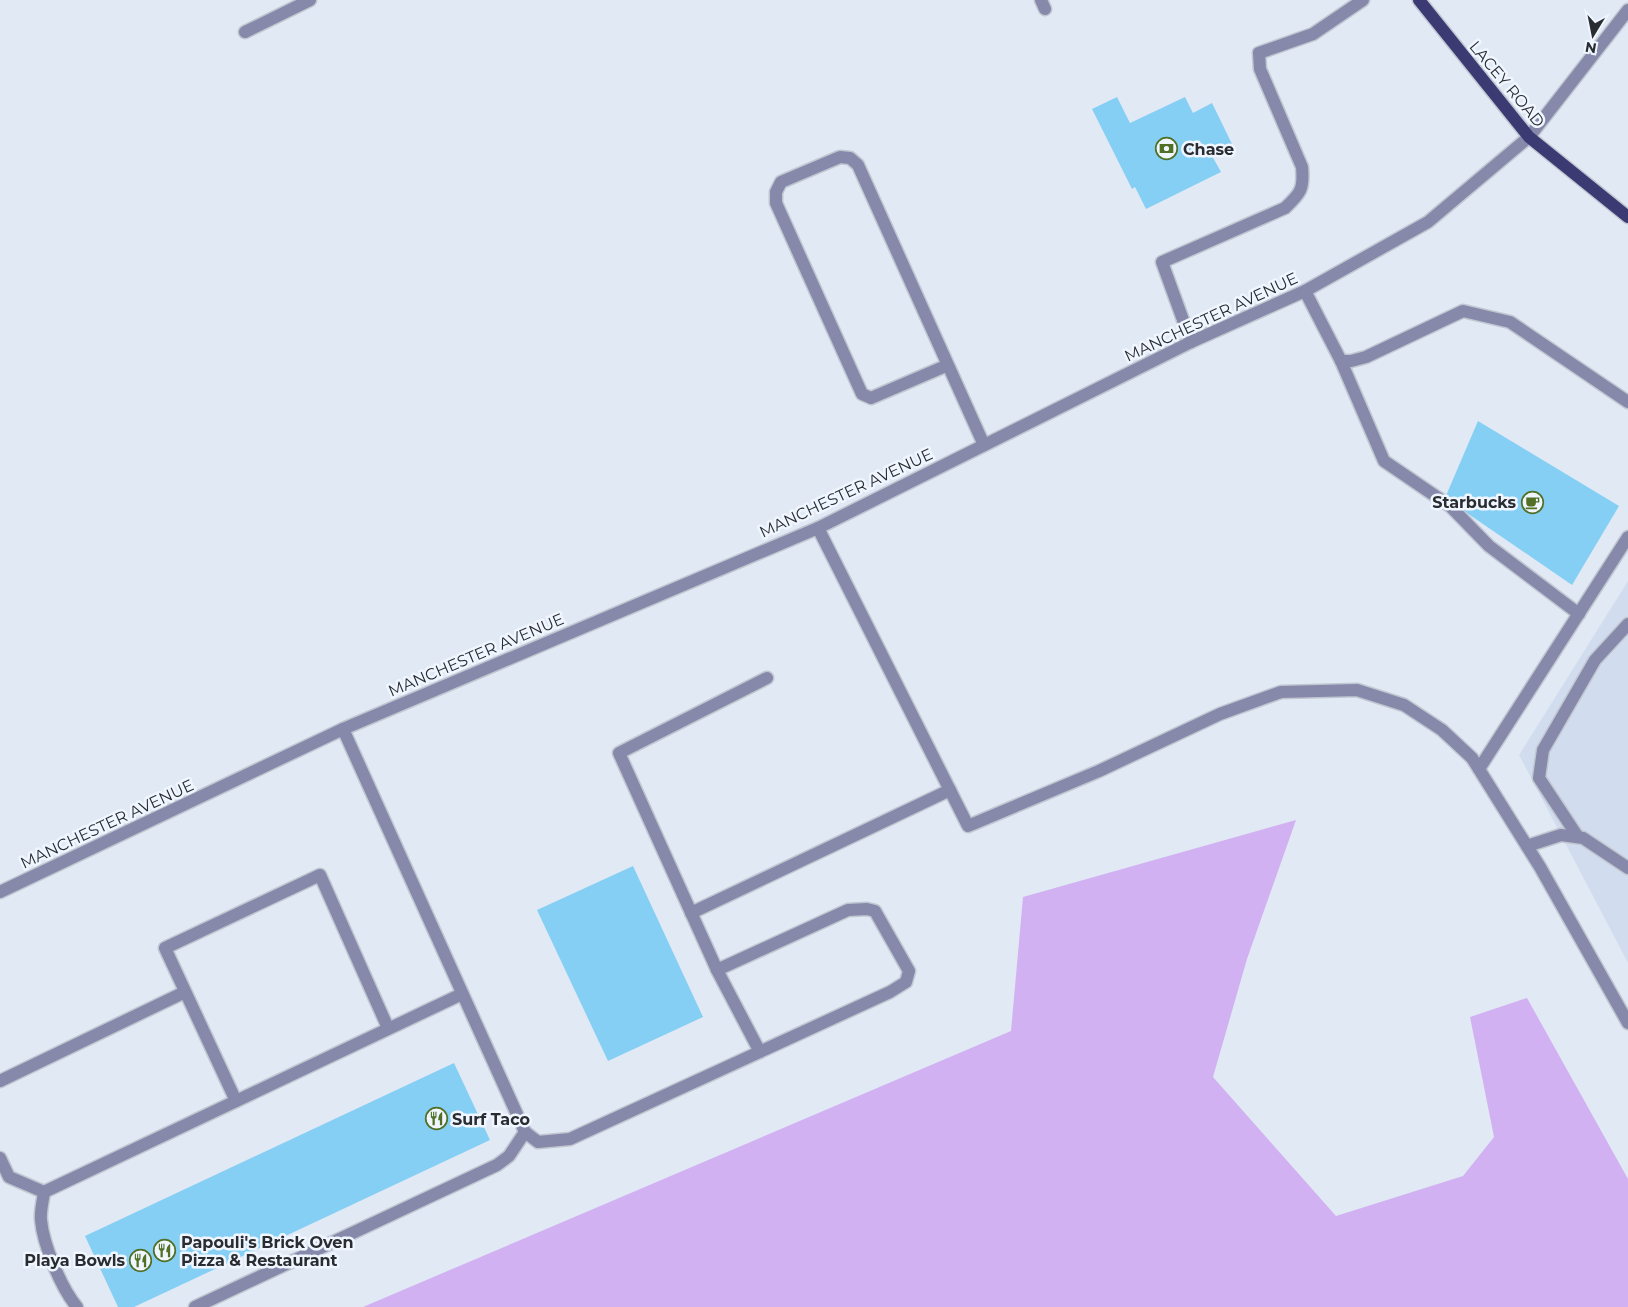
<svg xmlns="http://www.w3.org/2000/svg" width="1628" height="1307" font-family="Montserrat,sans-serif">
<rect width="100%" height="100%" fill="#e1e9f4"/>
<polygon fill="#d1ddee" points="1628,581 1628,963 1519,755"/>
<polygon fill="#d2b1f2" points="1296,820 1247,959 1213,1077 1336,1216 1463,1176 1494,1137 1470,1017 1527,998 1628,1179 1628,1307 363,1307 1011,1031 1023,897"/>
<g fill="#85cff4">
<polygon points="1117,97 1130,123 1185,97 1193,113 1212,103 1232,144 1211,154 1221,172 1146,209 1135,187 1132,189 1092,109"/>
<polygon points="1478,421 1619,506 1572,585 1445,498"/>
<polygon points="633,866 703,1017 608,1061 537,910"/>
<polygon points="454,1063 490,1140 134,1307 118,1307 85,1236"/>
</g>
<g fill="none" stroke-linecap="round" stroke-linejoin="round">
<defs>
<g id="minor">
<polyline points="1041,0 1045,9"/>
<polyline points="245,32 310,0"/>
<polyline points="1305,291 1341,361 1351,361 1366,357 1463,311 1510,322 1628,402"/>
<path d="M 1191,342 L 1162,262 L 1285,208 C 1301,193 1304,189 1302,167 L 1260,69 L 1259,53 L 1313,34 L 1363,0"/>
<polyline points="1341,361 1384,461 1450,506 1489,546 1579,614"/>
<polyline points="948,365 871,398 862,394 776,203 776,192 781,182 840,157 850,158 858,165 984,445"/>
<polyline points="818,528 968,826 1099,771 1220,714 1281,692 1357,690 1404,705 1442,730 1472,758 1540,867 1628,1023"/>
<polyline points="343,729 525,1132 538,1142 570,1139 890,992 906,982 909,971 875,911 867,909 848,910 717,970 760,1052"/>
<polyline points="1479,769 1628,537"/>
<polyline points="1578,837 1539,778 1543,750 1595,660 1628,624"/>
<polyline points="1527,846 1561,835 1583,838 1628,868"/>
<polyline points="0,892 343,729 818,528 1191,342 1305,291 1428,222 1529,137 1628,10"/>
<polyline points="691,913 950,790"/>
<polyline points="717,970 619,753 767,678"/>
<polyline points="0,1081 185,992"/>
<polyline points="236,1101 165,948 320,875 388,1028"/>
<polyline points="0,1158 9,1177 44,1192 462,994"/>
<path d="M 44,1192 C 43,1201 40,1211 41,1220 C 43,1244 61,1288 77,1307"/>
<polyline points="195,1307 497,1165 509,1156 525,1132"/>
</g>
<polyline id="major" points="1419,0 1529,137 1628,217"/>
</defs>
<use href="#minor" stroke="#c0c7d1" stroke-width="15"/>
<use href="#major" stroke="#c0c7d1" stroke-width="15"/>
<use href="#minor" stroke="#8789ab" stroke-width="12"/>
<use href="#major" stroke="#3b3a73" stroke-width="12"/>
</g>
<defs>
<symbol id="bank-ring" viewBox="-11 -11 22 22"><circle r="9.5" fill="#f0f6ff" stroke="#517025" stroke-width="1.5"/><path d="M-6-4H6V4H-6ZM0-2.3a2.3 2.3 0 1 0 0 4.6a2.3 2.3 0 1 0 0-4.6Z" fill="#517025"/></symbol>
<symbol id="cafe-ring" viewBox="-11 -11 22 22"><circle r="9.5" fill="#f0f6ff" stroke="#517025" stroke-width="1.5"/><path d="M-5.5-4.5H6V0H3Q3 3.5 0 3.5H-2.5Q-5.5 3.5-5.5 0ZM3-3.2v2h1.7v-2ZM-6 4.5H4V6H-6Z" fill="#517025"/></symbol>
<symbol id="restaurant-ring" viewBox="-11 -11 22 22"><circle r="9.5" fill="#f0f6ff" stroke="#517025" stroke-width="1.5"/><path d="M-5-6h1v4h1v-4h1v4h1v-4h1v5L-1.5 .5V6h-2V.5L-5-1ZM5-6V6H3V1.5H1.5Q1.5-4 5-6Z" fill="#517025"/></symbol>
</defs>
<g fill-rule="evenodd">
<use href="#bank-ring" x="1154" y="136" width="25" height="25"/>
<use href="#cafe-ring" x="1520" y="490" width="25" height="25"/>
<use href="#restaurant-ring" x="424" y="1106" width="25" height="25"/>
<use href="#restaurant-ring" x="152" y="1238" width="25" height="25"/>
<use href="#restaurant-ring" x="128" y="1248" width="25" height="25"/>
</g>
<g text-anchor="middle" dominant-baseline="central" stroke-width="5" stroke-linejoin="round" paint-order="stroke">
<g font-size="16" fill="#292c30" stroke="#f0f6ff">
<text transform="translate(1507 84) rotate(50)">LACEY ROAD</text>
<text transform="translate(1211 317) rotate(-25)">MANCHESTER AVENUE</text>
<text transform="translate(846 493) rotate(-25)">MANCHESTER AVENUE</text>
<text transform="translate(476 655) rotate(-23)">MANCHESTER AVENUE</text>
<text transform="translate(107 824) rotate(-25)">MANCHESTER AVENUE</text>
</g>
<g font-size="16" font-weight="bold" fill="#292c30" stroke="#f0f6ff" text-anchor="start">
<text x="1183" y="149">Chase</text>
<text x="1516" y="502" text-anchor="end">Starbucks</text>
<text x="452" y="1119">Surf Taco</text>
<text x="181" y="1242">Papouli's Brick Oven<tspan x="181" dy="18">Pizza &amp; Restaurant</tspan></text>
<text x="125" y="1260" text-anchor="end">Playa Bowls</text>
</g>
</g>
<g transform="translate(1593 35) rotate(190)" stroke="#f0f6ff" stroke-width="4" paint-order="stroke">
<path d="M0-4L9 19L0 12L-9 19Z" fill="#292c30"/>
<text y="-8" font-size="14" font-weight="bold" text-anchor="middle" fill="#292c30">N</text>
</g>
</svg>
